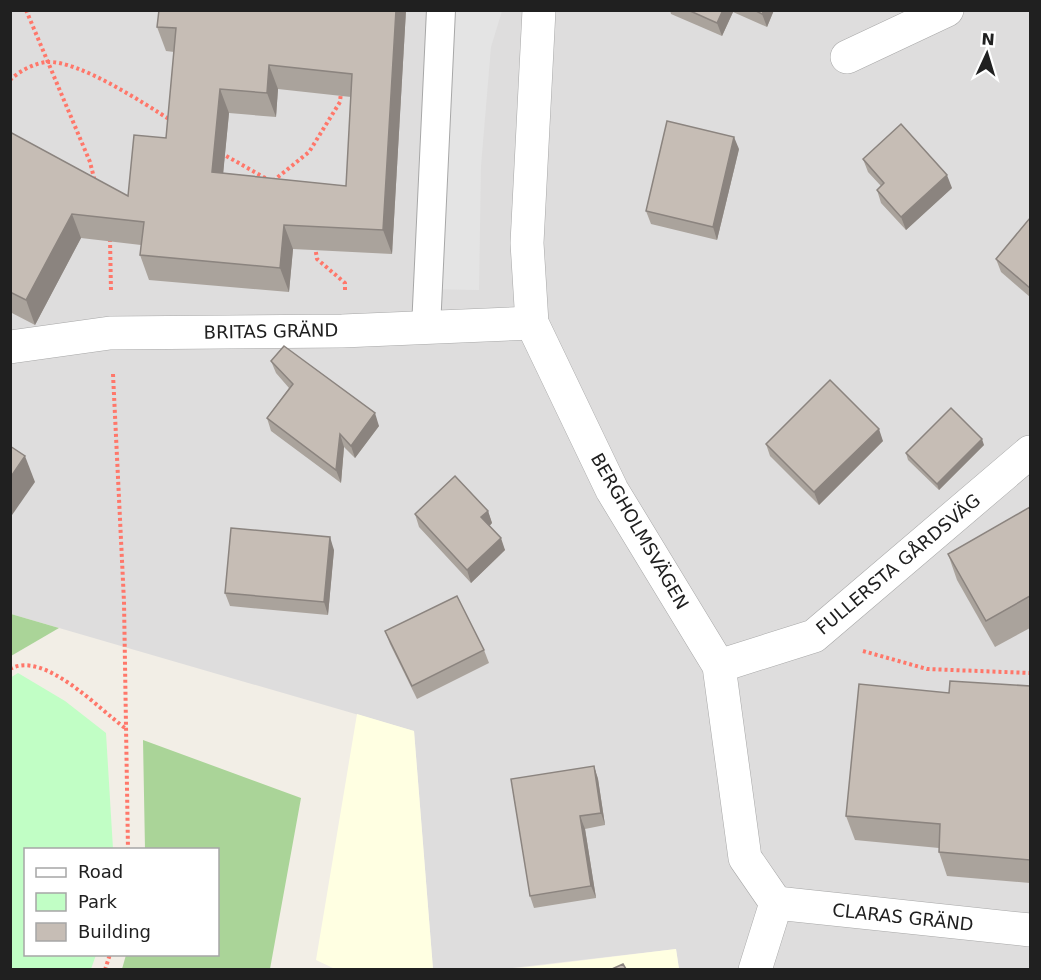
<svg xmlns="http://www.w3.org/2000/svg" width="1041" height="980" font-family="'DejaVu Sans',sans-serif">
<rect width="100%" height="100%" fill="#f2eee6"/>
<polygon fill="#dedddd" points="10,11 1030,11 1030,969 679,969 676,949 504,969 433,969 414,731 11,614"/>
<g fill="#ffffe2">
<polygon points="357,714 414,731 433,969 335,969 316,960"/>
<polygon points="676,949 679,969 504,970"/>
</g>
<g fill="#aad498">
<polygon points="10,614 11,614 59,628 11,656"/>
<polygon points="143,740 301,798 270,969 122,969 126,955 218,954 218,850 145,849"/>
</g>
<polygon fill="#c1fec5" points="18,673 65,701 106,733 113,849 26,850 26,954 96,955 91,969 11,969 10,678"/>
<polygon fill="#e4e4e4" points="453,11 502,11 491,47 481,166 479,290 421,289"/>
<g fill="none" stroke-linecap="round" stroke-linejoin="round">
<defs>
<polyline id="service" points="426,328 441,10"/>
<g id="minor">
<polyline points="539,10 527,243 532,323 612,490 719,666 745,858 776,903 755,970"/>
<polyline points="847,57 947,10"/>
<polyline points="10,347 110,333 342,331 532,323"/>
<polyline points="719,666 814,636 1030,452"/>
<polyline points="776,903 1030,930"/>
</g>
</defs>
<use href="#service" stroke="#a7a7a7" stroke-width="30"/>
<use href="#minor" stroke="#a7a7a7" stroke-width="34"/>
<g stroke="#ff776a" stroke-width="4" stroke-dasharray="3 3" stroke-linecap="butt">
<polyline points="26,10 90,162 95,182"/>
<path d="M 10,80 C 19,71 35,63 47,62 C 79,60 145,104 172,121"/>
<polyline points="221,153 267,179"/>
<polyline points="273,181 309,152 340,102 341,92"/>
<polyline points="110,239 111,291"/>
<polyline points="315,246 317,259 345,283 345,291"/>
<polyline points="113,374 124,602 128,850"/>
<polyline points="863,651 927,669 1030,673"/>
<path d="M 10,669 C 44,650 99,709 125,728"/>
<polyline points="105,970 110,954"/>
</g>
<use href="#service" stroke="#fff" stroke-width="28"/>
<use href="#minor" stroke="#fff" stroke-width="33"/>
</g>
<g fill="#aaa39c" fill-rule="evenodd">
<path d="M 159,10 L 406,10 L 392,254 L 293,249 L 289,292 L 149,280 L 140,255 L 141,245 L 81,238 L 35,325 L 10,312 L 10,132 L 128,196 L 166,138 L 174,52 L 166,51 L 157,27 ZM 278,89 L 351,97 L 346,186 L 223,173 L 229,113 L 276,117 Z"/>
<polygon points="670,10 774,10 767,27 733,12 722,36 671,14"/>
<polygon points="739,149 717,240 651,224 646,211"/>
<polygon points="863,159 952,188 906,230 881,203 877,190 881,186 868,172"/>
<polygon points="1030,218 1030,297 1001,272 996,259"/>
<polygon points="271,361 379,426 355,458 344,447 341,483 271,431 267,418 289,388 276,373"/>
<polygon points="883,441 819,505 770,456 766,444"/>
<polygon points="984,445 939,490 908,460 906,453"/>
<polygon points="1030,507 1030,628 995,647 957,580 948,554"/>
<polygon points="488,511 492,523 489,526 505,550 471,583 419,527 415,514"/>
<polygon points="334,550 328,615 230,606 225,593"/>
<polygon points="385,631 484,650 489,663 417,699 390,644"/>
<polygon points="1030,686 1030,883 947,876 939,852 939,848 855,840 846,816 949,693"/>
<polygon points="594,766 598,779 605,825 585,829 596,898 534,908 530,896"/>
</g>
<g fill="#8b847f">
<polygon points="396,10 406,10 392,254 383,230"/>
<polygon points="723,10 732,10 733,12 722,36 717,23"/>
<polygon points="764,10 774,10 767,27 762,14"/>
<polygon points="269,65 278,89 276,117 267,93"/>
<polygon points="220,89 229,113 221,196 212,172"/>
<polygon points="734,137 739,149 717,240 713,227"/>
<polygon points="947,175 952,188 906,230 901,217"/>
<polygon points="72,214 81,238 35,325 26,300"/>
<polygon points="284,225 293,249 289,292 280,268"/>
<polygon points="375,413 379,426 355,458 351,446"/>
<polygon points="879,429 883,441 819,505 814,492"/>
<polygon points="340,434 344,447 341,483 336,470"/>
<polygon points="982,439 984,445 939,490 937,484"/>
<polygon points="25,456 35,482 10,518 10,478"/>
<polygon points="488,511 492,523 486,530 481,517"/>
<polygon points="330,537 334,550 328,615 324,602"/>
<polygon points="501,538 505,550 471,583 467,570"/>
<polygon points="594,766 598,779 605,825 601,813"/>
<polygon points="580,816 585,829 596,898 591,886"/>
</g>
<g fill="#c6bdb5" stroke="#8b847f" stroke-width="1.5" fill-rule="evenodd">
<path d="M 159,10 L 396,10 L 383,230 L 284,225 L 280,268 L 140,255 L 144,222 L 72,214 L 26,300 L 10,292 L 10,132 L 128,196 L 134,135 L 166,138 L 176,28 L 157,27 ZM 269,65 L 352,74 L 346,186 L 212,172 L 220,89 L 267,93 Z"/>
<polygon points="688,10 723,10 717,23"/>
<polygon points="754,10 764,10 762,14"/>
<polygon points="667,121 734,137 713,227 646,211"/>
<polygon points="901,124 947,175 901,217 877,190 884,183 863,159"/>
<polygon points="1030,218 1030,288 996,259"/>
<polygon points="284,346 375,413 351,446 340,434 336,470 267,418 293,384 271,361"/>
<polygon points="830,380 879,429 814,492 766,444"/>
<polygon points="951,408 982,439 937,484 906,453"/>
<polygon points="10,446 25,456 10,478"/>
<polygon points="455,476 488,511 481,517 501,538 467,570 415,514"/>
<polygon points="1030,507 1030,596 986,621 948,554"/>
<polygon points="231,528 330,537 324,602 225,593"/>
<polygon points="457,596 484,650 412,686 385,631"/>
<polygon points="950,681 1030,686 1030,860 939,852 940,824 846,816 859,684 949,693"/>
<polygon points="594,766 601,813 580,816 591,886 530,896 511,779"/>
<polygon points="623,964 626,969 612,969"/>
</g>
<g text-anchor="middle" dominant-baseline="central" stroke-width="5" stroke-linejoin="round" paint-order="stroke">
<g font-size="18" fill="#202020" stroke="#fff">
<text transform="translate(271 331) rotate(-1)">BRITAS GRÄND</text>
<text transform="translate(640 531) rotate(60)">BERGHOLMSVÄGEN</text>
<text transform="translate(898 564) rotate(-40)">FULLERSTA GÅRDSVÄG</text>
<text transform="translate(903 917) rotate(6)">CLARAS GRÄND</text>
</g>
</g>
<rect width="1041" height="980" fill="none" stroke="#202020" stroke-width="24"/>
<rect x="24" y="848" width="195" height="108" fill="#ffffff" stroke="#a6a6a6" stroke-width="1.5"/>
<rect x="36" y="868" width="30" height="9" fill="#ffffff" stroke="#a6a6a6" stroke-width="1.5"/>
<text x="78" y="878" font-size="18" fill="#202020">Road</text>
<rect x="36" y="893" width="30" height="18" fill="#c1fec5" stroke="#a6a6a6" stroke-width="1.5"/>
<text x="78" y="908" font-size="18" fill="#202020">Park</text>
<rect x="36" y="923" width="30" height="18" fill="#c6bdb5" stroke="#a6a6a6" stroke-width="1.5"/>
<text x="78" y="938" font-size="18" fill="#202020">Building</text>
<g transform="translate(987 54) rotate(4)" stroke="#ffffff" stroke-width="4.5" paint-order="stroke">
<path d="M0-4.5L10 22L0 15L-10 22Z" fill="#202020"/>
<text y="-9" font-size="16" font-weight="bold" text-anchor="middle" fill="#202020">N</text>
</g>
</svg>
